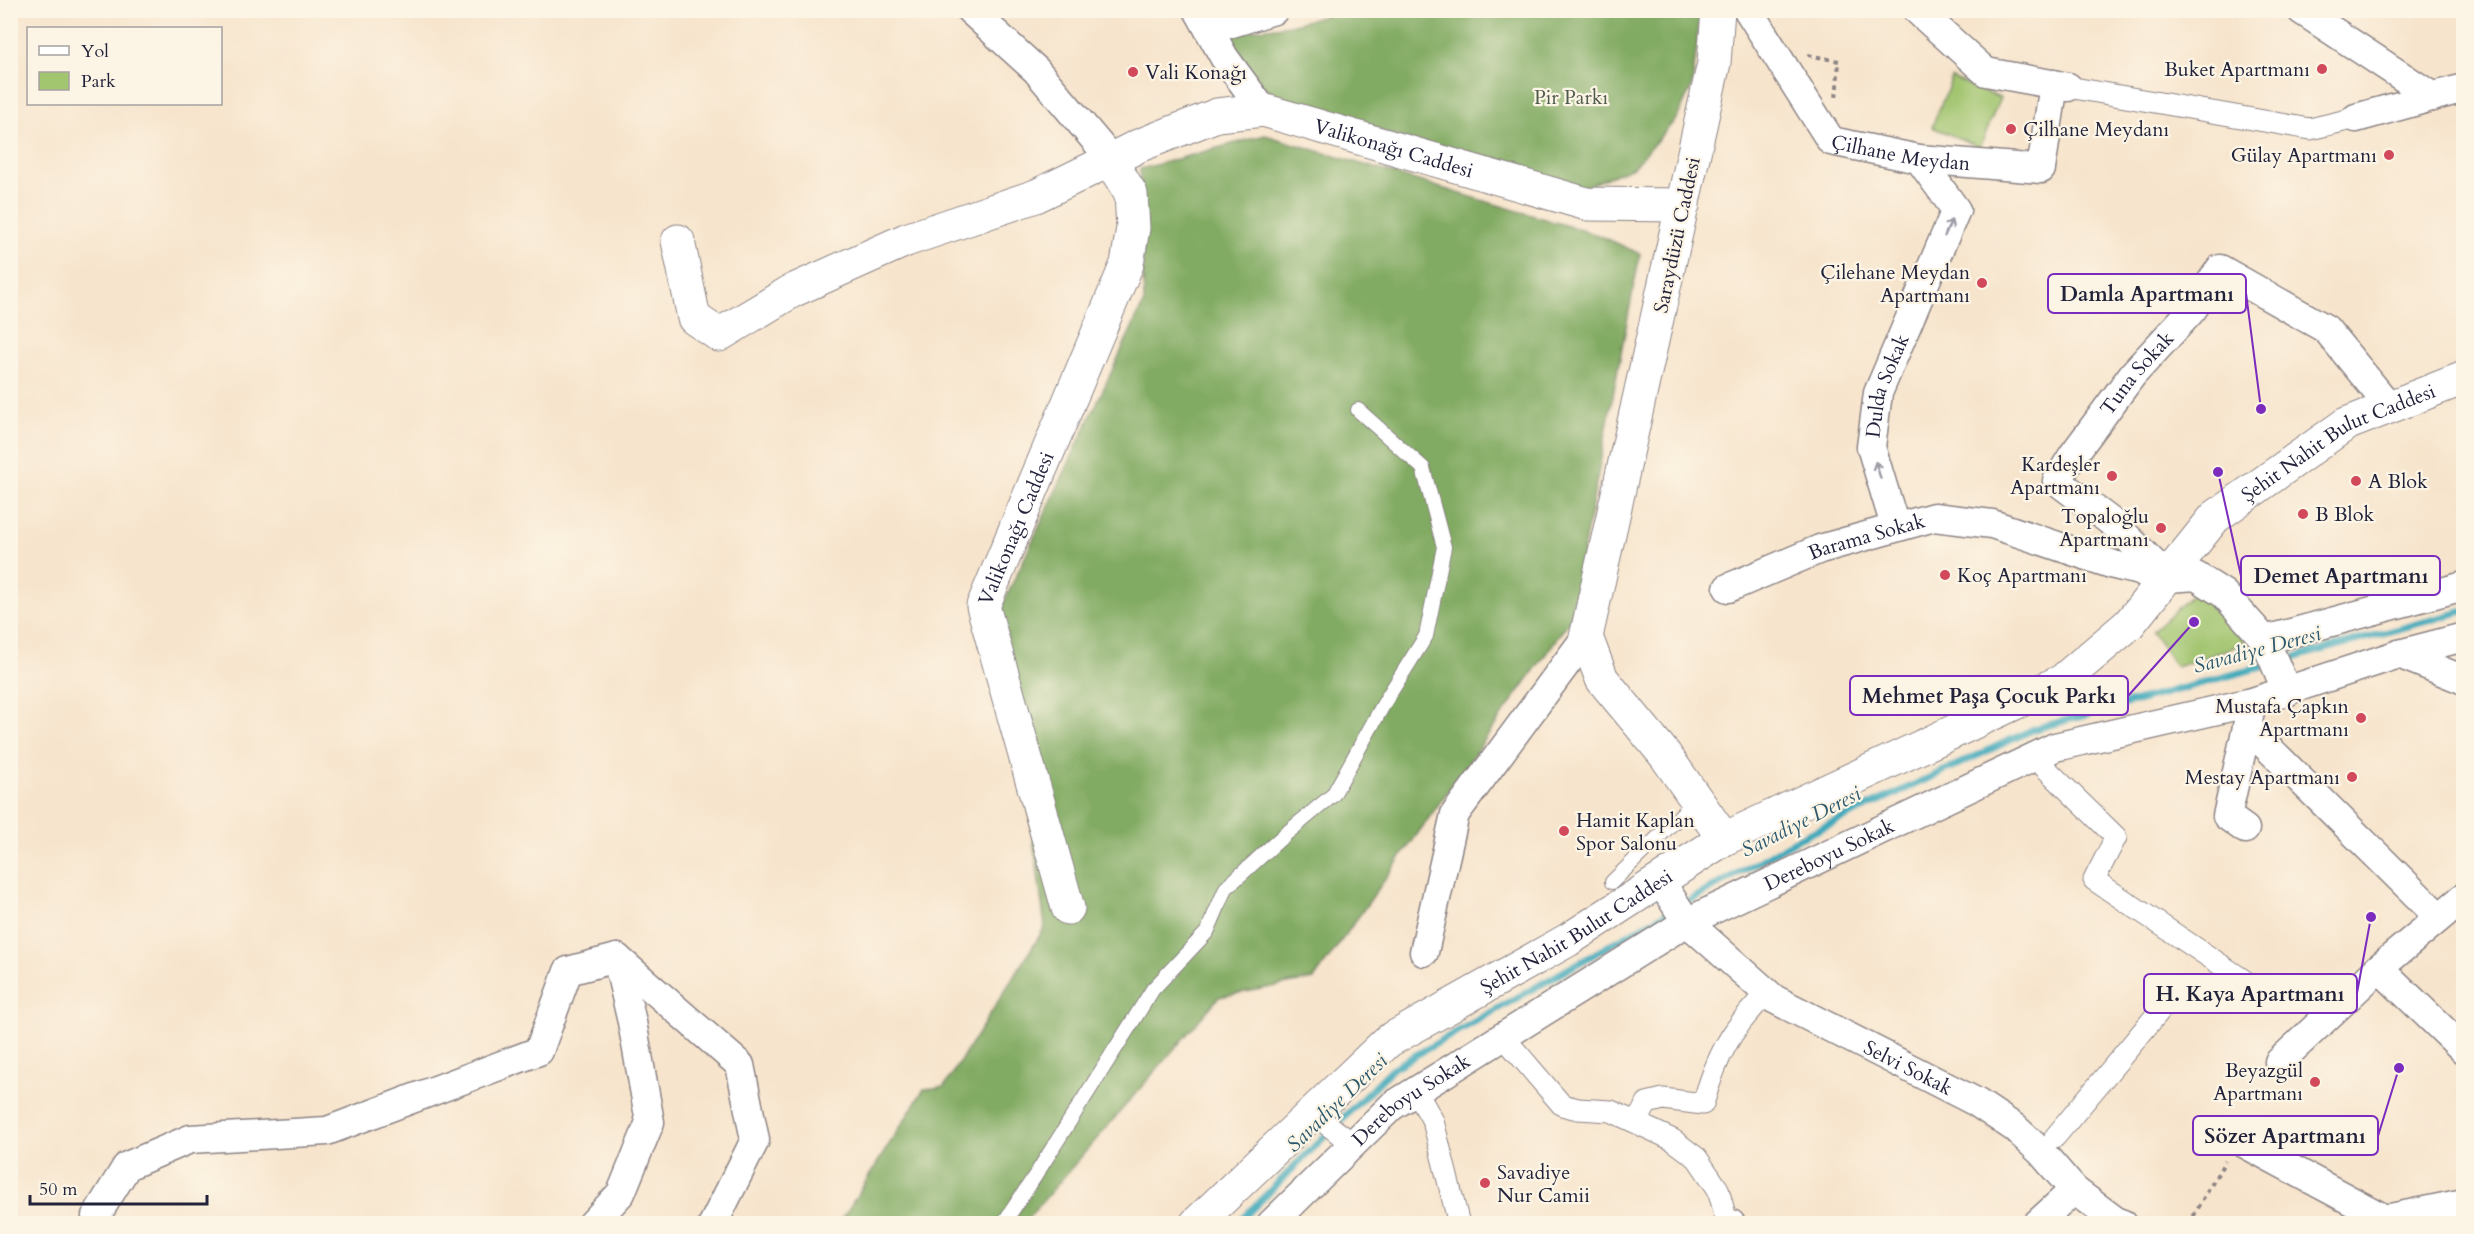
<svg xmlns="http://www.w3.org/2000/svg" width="2474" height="1234" font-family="Cardo,serif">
<rect width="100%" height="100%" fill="#fcf5e5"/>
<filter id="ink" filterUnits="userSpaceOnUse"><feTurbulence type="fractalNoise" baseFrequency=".0167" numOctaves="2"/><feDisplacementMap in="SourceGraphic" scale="12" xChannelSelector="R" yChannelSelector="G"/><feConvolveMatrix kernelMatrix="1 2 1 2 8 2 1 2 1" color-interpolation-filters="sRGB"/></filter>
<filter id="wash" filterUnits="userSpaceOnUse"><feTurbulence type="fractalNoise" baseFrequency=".008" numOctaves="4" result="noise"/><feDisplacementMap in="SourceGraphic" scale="24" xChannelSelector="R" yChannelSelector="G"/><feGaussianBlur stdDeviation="1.35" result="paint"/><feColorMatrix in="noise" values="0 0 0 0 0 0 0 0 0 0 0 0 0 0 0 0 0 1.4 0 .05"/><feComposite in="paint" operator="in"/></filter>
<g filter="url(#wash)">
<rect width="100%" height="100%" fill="#f7e4cc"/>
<g fill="#a2c56f" stroke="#627455" stroke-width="1.5">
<polygon points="1952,78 2000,98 1980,147 1932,127"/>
<polygon points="2196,591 2246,643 2176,667 2152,632"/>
</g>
<g fill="#81aa62" stroke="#52664e" stroke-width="1.5">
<polygon points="1342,11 1701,11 1692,86 1677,118 1633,167 1582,188 1512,175 1273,95 1241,69 1230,33 1290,25"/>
<polygon points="1265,135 1601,236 1640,254 1570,620 1314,979 1219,997 1024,1223 839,1224 924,1089 944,1087 1045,927 1002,606 1144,302 1140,169"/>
</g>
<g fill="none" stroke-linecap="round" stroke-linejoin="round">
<g stroke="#3ca9bb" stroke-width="7">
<polyline points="2282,661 2464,611"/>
<polyline points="1682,905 1800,838 2034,729 2268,665"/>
<polyline points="1237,1224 1393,1068 1672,910"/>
</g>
</g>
</g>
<g filter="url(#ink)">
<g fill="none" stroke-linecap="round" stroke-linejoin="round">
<defs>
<g id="service">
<polyline points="1612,882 1684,812 1692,797"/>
<polyline points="1003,1224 1035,1176 1153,989 1207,932 1226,888 1282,837 1333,795 1387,698 1426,636 1444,547 1423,468 1358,410"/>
</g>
<g id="pedestrian">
<polyline points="2068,87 2310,129 2356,118"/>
<polyline points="2034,757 2116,837 2094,880 2251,985"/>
<polyline points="1502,1035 1562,1105 1578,1109 1611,1111 1673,1140 1697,1158 1718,1189 1727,1222"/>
<polyline points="1416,1091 1433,1121 1459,1224"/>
<polyline points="1312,1113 1353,1144"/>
<path d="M 1637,1122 L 1647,1103 L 1663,1099 L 1703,1104 C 1717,1055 1731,1029 1767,993"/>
<polyline points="2055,1137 2172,996"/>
</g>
<g id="minor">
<polyline points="970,10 1036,70 1101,147 1110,160"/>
<polyline points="1198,10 1224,57 1263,110"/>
<path id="s1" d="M 1748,10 L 1831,141 L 1919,159 L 2041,169 L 2054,84"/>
<polyline points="1917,10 1986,72 2068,87"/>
<polyline points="2301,10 2433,97"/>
<polyline points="1209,30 1274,10"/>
<polyline points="2356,118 2464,88"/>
<path id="s2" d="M 1895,526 L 1871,447 L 1878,393 L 1956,210 L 1919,159"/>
<path id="s3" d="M 2168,578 L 2114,524 L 2057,481 L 2073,455 L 2133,374 L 2192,310 L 2220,269 L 2326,329 L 2389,406"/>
<path id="s4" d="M 1728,588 L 1820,549 L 1934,517 L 1992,524 L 2114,565 L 2168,578 L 2196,576 L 2224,594 L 2265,640 L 2287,692"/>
<polyline points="2265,640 2464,586"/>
<polyline points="2399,654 2464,680"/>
<polyline points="2252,702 2247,727 2439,917"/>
<polyline points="2245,829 2227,816 2247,727"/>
<path id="s5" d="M 1660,881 L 1687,922 L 1774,999 L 1976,1102 L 2015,1128 L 2042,1153 L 2074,1190 L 2117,1222 L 2123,1224"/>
<polyline points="1424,952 1455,814 1586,637"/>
<polyline points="2379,968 2464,1050"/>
<polyline points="2279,1062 2379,968 2464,897"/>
<polyline points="2238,1140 2385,1219"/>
<polyline points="2366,1223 2464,1203"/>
<polyline points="97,1224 96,1216 127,1166 190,1139 327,1131 539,1051 568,971 617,958 740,1065 755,1140 713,1224"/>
<polyline points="592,1224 621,1193 650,1122 632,1022 617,958"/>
<path id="s6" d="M 1271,1224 L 1392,1106 L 1687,922 L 2055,747 L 2252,702 L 2399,654 L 2464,637"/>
<polyline points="1727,1224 1731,1224"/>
<polyline points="2037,1224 2074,1190"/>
</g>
<g id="tertiary">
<polyline points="1718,10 1714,63 1586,637 1602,679 1665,755 1724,839"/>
<polyline points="678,241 694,318 719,335 792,291 906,240 1036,196 1110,160"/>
<path id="s7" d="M 1068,908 L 983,606 L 1127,264 L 1133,228 L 1131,194 L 1110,160 L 1138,146 L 1217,115 L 1263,110 L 1587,204 L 1683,205"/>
<path id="s8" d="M 1196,1224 L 1388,1041 L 1568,940 L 1724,839 L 2062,681 L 2129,624 L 2215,517 L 2346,424 L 2464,378"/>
</g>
</defs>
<use href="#service" stroke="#8c8384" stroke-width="16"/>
<use href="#pedestrian" stroke="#8c8384" stroke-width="23"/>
<use href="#minor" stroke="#8c8384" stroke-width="31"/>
<use href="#tertiary" stroke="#8c8384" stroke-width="35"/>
<g stroke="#8c8384" stroke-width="4" stroke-dasharray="4.5 4.5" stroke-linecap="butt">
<polyline points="1808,55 1839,61 1836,100"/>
<polyline points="2189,1224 2225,1161"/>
</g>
<use href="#service" stroke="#fff" stroke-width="14"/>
<use href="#pedestrian" stroke="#fff" stroke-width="21"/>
<use href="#minor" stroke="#fff" stroke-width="28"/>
<use href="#tertiary" stroke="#fff" stroke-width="33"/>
</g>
<defs><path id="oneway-shaft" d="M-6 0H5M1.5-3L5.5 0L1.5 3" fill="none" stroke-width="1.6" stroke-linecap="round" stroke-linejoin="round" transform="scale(1.5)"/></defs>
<g stroke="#9c9ca7">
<use href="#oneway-shaft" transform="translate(1948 228) rotate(-67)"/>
<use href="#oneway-shaft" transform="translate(1878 470) rotate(-107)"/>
</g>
</g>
<g fill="#d1495b" stroke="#fcf5e5" stroke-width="2">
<circle cx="2322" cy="69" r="6"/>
<circle cx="1133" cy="72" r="6"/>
<circle cx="2011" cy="129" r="6"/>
<circle cx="2389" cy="155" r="6"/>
<circle cx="1982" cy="283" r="6"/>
<circle cx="2112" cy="476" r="6"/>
<circle cx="2356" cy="481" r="6"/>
<circle cx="2303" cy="514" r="6"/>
<circle cx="2161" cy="528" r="6"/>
<circle cx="1945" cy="575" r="6"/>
<circle cx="2361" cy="718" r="6"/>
<circle cx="2352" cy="777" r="6"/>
<circle cx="1564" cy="831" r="6"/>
<circle cx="2315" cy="1082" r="6"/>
<circle cx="1485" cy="1183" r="6"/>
</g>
<g text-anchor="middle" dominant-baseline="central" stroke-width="4.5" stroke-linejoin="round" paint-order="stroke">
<g font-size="20" fill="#22223b" stroke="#fcf5e5" text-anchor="end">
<text x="2310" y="69">Buket Apartmanı</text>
<text x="1145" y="72" text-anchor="start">Vali Konağı</text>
<text x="2023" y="129" text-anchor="start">Çilhane Meydanı</text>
<text x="2377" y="155">Gülay Apartmanı</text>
<text x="1970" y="272">Çilehane Meydan<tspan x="1970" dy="23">Apartmanı</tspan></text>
<text x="2100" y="464">Kardeşler<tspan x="2100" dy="23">Apartmanı</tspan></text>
<text x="2368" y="481" text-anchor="start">A Blok</text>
<text x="2315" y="514" text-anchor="start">B Blok</text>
<text x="2149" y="516">Topaloğlu<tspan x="2149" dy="23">Apartmanı</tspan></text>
<text x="1957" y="575" text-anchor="start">Koç Apartmanı</text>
<text x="2349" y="706">Mustafa Çapkın<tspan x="2349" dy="23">Apartmanı</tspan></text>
<text x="2340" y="777">Mestay Apartmanı</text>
<text x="1576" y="820" text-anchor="start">Hamit Kaplan<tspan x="1576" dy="23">Spor Salonu</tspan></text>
<text x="2303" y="1070">Beyazgül<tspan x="2303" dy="23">Apartmanı</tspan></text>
<text x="1497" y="1172" text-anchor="start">Savadiye<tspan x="1497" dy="23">Nur Camii</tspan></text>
</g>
<g font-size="20" fill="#4f5b4d" stroke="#fcf5e5">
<text x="1571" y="97">Pir Parkı</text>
</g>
<g font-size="20" fill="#22223b" stroke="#fcf5e5">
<text stroke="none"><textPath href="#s7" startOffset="1094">Valikonağı Caddesi</textPath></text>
<text stroke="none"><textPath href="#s1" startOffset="226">Çilhane Meydan</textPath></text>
<text transform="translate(1677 235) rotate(-78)">Saraydüzü Caddesi</text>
<text stroke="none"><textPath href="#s3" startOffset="282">Tuna Sokak</textPath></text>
<text stroke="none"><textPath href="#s2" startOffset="146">Dulda Sokak</textPath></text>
<text stroke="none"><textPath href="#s8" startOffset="1401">Şehit Nahit Bulut Caddesi</textPath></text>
<text stroke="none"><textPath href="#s7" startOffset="398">Valikonağı Caddesi</textPath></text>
<text stroke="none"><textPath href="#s4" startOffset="148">Barama Sokak</textPath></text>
<text stroke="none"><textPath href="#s6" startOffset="674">Dereboyu Sokak</textPath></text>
<text stroke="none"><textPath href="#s8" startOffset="483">Şehit Nahit Bulut Caddesi</textPath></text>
<text stroke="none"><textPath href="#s5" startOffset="316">Selvi Sokak</textPath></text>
<text stroke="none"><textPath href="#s6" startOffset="188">Dereboyu Sokak</textPath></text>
</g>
<g font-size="21" font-style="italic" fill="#2c586e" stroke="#fcf5e5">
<text transform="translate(2257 650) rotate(-15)">Savadiye Deresi</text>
<text transform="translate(1801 822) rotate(-27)">Savadiye Deresi</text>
<text transform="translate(1337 1103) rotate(-44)">Savadiye Deresi</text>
</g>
</g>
<path fill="none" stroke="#7b2cbf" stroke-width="2" d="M2261 409L2246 293M2218 472L2241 576M2194 622L2128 696M2371 917L2357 993M2399 1068L2378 1136"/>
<g fill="#7b2cbf" stroke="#fcf5e5" stroke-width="2">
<circle cx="2261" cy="409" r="6"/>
<circle cx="2218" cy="472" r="6"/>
<circle cx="2194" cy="622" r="6"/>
<circle cx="2371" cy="917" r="6"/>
<circle cx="2399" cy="1068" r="6"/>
</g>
<g fill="#fcf5e5" stroke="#7b2cbf" stroke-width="2">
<rect x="2048" y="274" width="198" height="39" rx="6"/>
<rect x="2241" y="556" width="199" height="39" rx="6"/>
<rect x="1850" y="676" width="278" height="39" rx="6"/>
<rect x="2144" y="974" width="213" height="39" rx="6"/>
<rect x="2193" y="1116" width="185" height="39" rx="6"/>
</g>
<g font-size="21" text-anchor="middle" font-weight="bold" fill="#22223b">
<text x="2147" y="301">Damla Apartmanı</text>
<text x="2341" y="583">Demet Apartmanı</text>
<text x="1989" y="703">Mehmet Paşa Çocuk Parkı</text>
<text x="2250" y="1001">H. Kaya Apartmanı</text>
<text x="2285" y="1143">Sözer Apartmanı</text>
</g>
<rect width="2474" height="1234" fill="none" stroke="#fcf5e5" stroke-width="36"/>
<rect x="27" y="27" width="195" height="78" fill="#fcf5e5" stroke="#a5a1a1" stroke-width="1.5"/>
<rect x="39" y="46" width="30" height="9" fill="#ffffff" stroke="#a5a1a1" stroke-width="1.5"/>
<text x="81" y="57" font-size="18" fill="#22223b">Yol</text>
<rect x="39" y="72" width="30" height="18" fill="#a2c56f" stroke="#a5a1a1" stroke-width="1.5"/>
<text x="81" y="87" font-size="18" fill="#22223b">Park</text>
<path d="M30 1195v9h177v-9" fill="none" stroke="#22223b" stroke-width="3"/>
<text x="39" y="1195" font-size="18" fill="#22223b" stroke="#fcf5e5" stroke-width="4.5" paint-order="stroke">50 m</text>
</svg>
